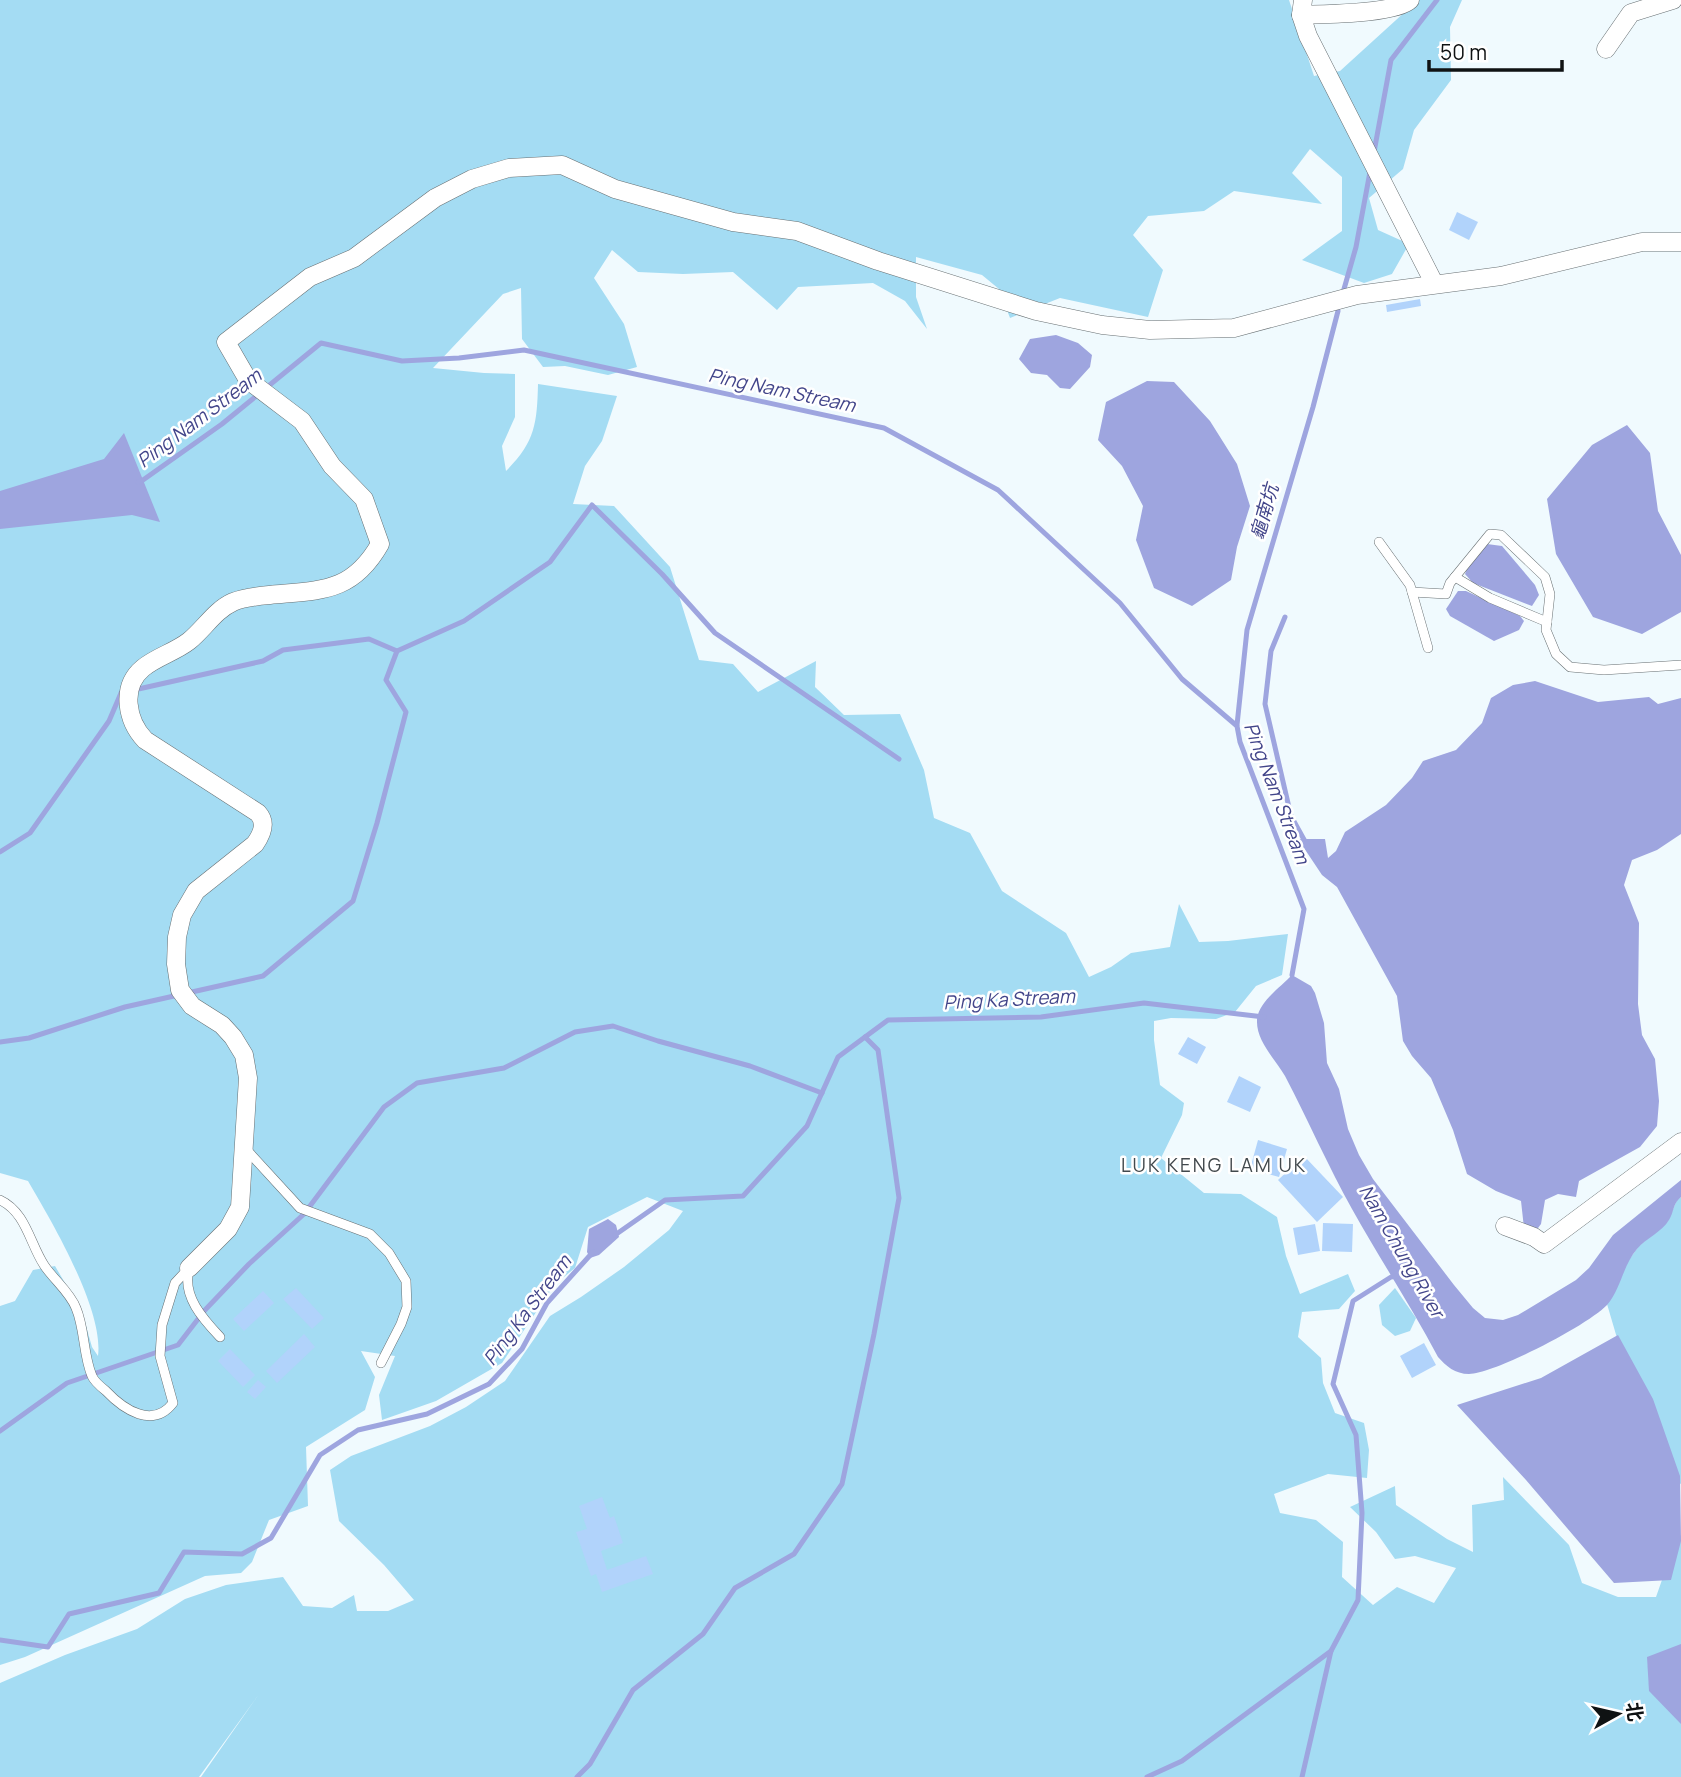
<svg xmlns="http://www.w3.org/2000/svg" width="1681" height="1777" font-family="Manrope,'Noto Sans SC',sans-serif">
<rect width="100%" height="100%" fill="#f0fafe"/>
<g fill="#a4dcf3">
<path d="M 0,0 L 1289,0 L 1314,76 L 1340,71 L 1418,0 L 1462,0 L 1450,27 L 1451,80 L 1414,130 L 1403,169 L 1369,198 L 1378,230 L 1409,244 L 1392,274 L 1364,283 L 1302,260 L 1342,231 L 1342,177 L 1310,149 L 1292,173 L 1322,204 L 1234,191 L 1204,211 L 1148,216 L 1133,235 L 1163,270 L 1148,317 L 1060,298 L 1010,318 L 999,289 L 982,275 L 916,257 L 916,297 L 927,329 L 905,301 L 873,283 L 798,287 L 777,310 L 733,272 L 683,274 L 638,272 L 612,250 L 594,278 L 624,324 L 637,367 L 608,375 L 565,366 L 543,367 L 522,339 L 521,288 L 503,294 L 433,368 L 484,373 L 515,374 L 515,417 L 502,446 L 506,471 C 535,442 537,424 538,384 L 617,396 L 602,441 L 585,466 L 573,504 L 614,506 L 670,567 L 699,660 L 733,664 L 758,692 L 816,661 L 815,687 L 844,715 L 900,714 L 924,770 L 934,818 L 970,833 L 1002,891 L 1066,933 L 1089,977 L 1111,967 L 1131,953 L 1170,947 L 1179,904 L 1199,942 L 1228,941 L 1288,934 L 1282,975 L 1256,986 L 1235,1012 L 1216,1019 L 1171,1018 L 1154,1021 L 1154,1040 L 1160,1085 L 1184,1103 L 1182,1115 L 1161,1158 L 1204,1193 L 1241,1194 L 1277,1217 L 1286,1256 L 1300,1294 L 1348,1274 L 1355,1291 L 1339,1309 L 1302,1312 L 1298,1337 L 1321,1358 L 1323,1383 L 1335,1413 L 1364,1423 L 1369,1450 L 1367,1478 L 1328,1474 L 1274,1494 L 1280,1513 L 1316,1520 L 1343,1542 L 1342,1577 L 1373,1605 L 1397,1587 L 1434,1603 L 1456,1568 L 1415,1556 L 1395,1559 L 1376,1532 L 1350,1507 L 1395,1486 L 1396,1505 L 1447,1539 L 1473,1552 L 1472,1505 L 1504,1500 L 1503,1477 L 1569,1545 L 1582,1583 L 1618,1597 L 1656,1597 L 1669,1560 L 1670,1544 L 1681,1535 L 1681,1777 L 201,1777 L 259,1694 L 199,1777 L 0,1777 L 0,1683 L 65,1655 L 137,1629 L 185,1599 L 226,1585 L 283,1577 L 303,1606 L 332,1608 L 354,1595 L 357,1611 L 388,1611 L 414,1600 L 384,1565 L 339,1521 L 330,1470 L 351,1456 L 430,1426 L 466,1407 L 505,1381 L 550,1316 L 581,1297 L 624,1267 L 669,1230 L 683,1211 L 647,1197 L 588,1227 L 575,1268 L 555,1284 L 502,1363 L 436,1401 L 382,1420 L 379,1395 L 395,1356 L 361,1351 L 375,1377 L 365,1410 L 306,1447 L 308,1506 L 269,1520 L 252,1562 L 241,1573 L 205,1576 L 25,1657 L 0,1665 L 0,1306 L 15,1301 L 33,1270 L 55,1266 L 82,1312 L 92,1347 L 98,1356 C 104,1310 52,1222 28,1181 L 0,1173 Z"/>
<polygon points="1681,1197 1681,1484 1668,1478 1632,1389 1607,1304 1628,1261 1639,1246 1668,1221 1677,1200"/>
<polygon points="1395,1288 1416,1318 1410,1331 1395,1336 1382,1325 1379,1305"/>
</g>
<g fill="#9ea5df">
<polygon points="1056,335 1078,343 1092,355 1090,367 1070,389 1060,388 1047,375 1031,373 1019,359 1030,339"/>
<polygon points="1147,381 1174,382 1210,421 1237,464 1250,506 1237,547 1231,580 1192,606 1154,588 1136,540 1143,506 1122,466 1098,440 1106,402"/>
<polygon points="1627,425 1650,453 1658,511 1681,555 1681,612 1642,634 1593,617 1556,554 1547,499 1592,445"/>
<polygon points="124,433 160,522 132,515 0,529 0,491 104,459"/>
<polygon points="1487,544 1502,546 1535,585 1539,595 1532,606 1473,583 1465,574 1470,562"/>
<polygon points="1458,591 1466,591 1520,616 1524,621 1519,630 1494,641 1450,616 1446,609"/>
<polygon points="1535,681 1598,702 1649,697 1658,704 1681,698 1681,834 1657,850 1632,860 1624,885 1639,923 1638,1004 1642,1035 1655,1059 1659,1101 1657,1126 1640,1147 1579,1181 1576,1197 1558,1194 1545,1200 1541,1224 1535,1232 1524,1228 1521,1201 1496,1191 1467,1174 1453,1130 1431,1078 1412,1056 1403,1041 1397,996 1337,887 1322,875 1298,839 1325,839 1328,858 1336,851 1345,832 1386,805 1412,778 1423,761 1456,750 1482,723 1491,698 1513,685"/>
<path d="M 1292,975 L 1311,986 L 1315,993 L 1324,1023 L 1327,1063 L 1339,1089 L 1348,1129 L 1359,1155 L 1373,1179 L 1454,1285 L 1473,1308 L 1485,1318 L 1503,1320 L 1518,1315 L 1576,1280 L 1589,1268 L 1613,1235 L 1681,1180 L 1681,1197 C 1673,1203 1674,1212 1669,1220 C 1662,1232 1646,1238 1637,1249 C 1623,1265 1621,1289 1607,1305 C 1588,1325 1496,1373 1469,1374 C 1455,1374 1446,1366 1438,1357 C 1411,1306 1380,1259 1352,1209 C 1328,1166 1308,1120 1285,1076 C 1275,1059 1256,1041 1257,1020 C 1258,1002 1281,987 1292,975 Z"/>
<polygon points="608,1219 616,1225 619,1237 599,1255 590,1258 587,1252 589,1229"/>
<polygon points="1618,1335 1653,1399 1680,1476 1681,1541 1671,1580 1614,1583 1526,1480 1457,1405 1541,1378"/>
<polygon points="1681,1644 1681,1724 1649,1691 1647,1657"/>
</g>
<g fill="none" stroke-linecap="round" stroke-linejoin="round">
<g stroke="#9ea5df" stroke-width="5">
<polyline points="1374,152 1391,60 1437,0"/>
<polyline points="1344,289 1356,247 1370,172"/>
<polyline points="138,482 143,480 222,424 321,343 402,361 459,358 524,350 884,428 998,490 1120,603 1182,679 1237,726 1240,742 1304,909 1292,975"/>
<polyline points="1285,617 1271,651 1265,704 1291,816 1307,845"/>
<polyline points="134,690 263,661 283,650 369,639 397,651"/>
<polyline points="1237,725 1247,630 1313,407 1338,311"/>
<polyline points="0,852 30,833 109,721 121,693 125,692"/>
<polyline points="0,1042 29,1038 125,1007 263,976 353,901 377,823 406,712 386,680 397,651 464,621 550,562 592,505 662,574 715,633 899,759"/>
<polyline points="615,1235 665,1200 743,1196 807,1126 838,1057 888,1020 1041,1017 1144,1003 1264,1017"/>
<polyline points="0,1431 67,1383 178,1345 205,1310 249,1264 304,1214 384,1107 417,1083 504,1068 575,1032 613,1026 658,1041 750,1066 822,1093"/>
<polyline points="0,1640 48,1647 69,1614 159,1593 184,1552 242,1554 271,1538 320,1455 358,1430 427,1414 489,1384 522,1349 547,1303 593,1252"/>
<polyline points="577,1777 590,1764 633,1690 703,1634 735,1588 794,1554 842,1484 874,1334 899,1198 878,1050 865,1037"/>
<polyline points="1147,1777 1182,1761 1331,1651 1358,1600 1362,1513 1356,1435 1333,1384 1353,1301 1391,1277 1398,1276"/>
<polyline points="1302,1777 1331,1651"/>
</g>
</g>
<g fill="#b1d3fb">
<polygon points="1457,212 1478,222 1469,240 1449,230"/>
<polygon points="1420,299 1421,306 1387,312 1386,305"/>
<polygon points="1188,1037 1206,1047 1197,1064 1178,1054"/>
<polygon points="1239,1076 1261,1087 1250,1112 1227,1102"/>
<polygon points="1258,1140 1287,1149 1279,1177 1250,1169"/>
<polygon points="1304,1156 1343,1197 1317,1222 1278,1180"/>
<polygon points="1323,1223 1353,1224 1352,1252 1322,1251"/>
<polygon points="1315,1224 1320,1251 1298,1255 1293,1228"/>
<polygon points="296,1288 324,1318 312,1329 283,1299"/>
<polygon points="263,1291 274,1303 244,1331 233,1319"/>
<polygon points="304,1334 315,1347 277,1383 266,1371"/>
<polygon points="1424,1343 1436,1365 1412,1378 1400,1356"/>
<polygon points="230,1349 255,1375 243,1387 218,1361"/>
<polygon points="258,1380 266,1387 255,1399 247,1392"/>
<polygon points="602,1497 610,1518 614,1516 623,1543 601,1551 607,1570 646,1556 653,1574 602,1592 596,1574 591,1576 576,1532 587,1529 579,1506"/>
</g>
<g fill="none" stroke-linecap="round" stroke-linejoin="round">
<defs>
<g id="service">
<polyline points="1379,542 1410,585 1428,648"/>
<polyline points="1455,577 1490,598 1547,622"/>
<polyline points="1412,592 1446,594 1450,583 1490,534 1501,535 1545,577 1550,594 1546,630 1556,654 1570,667 1604,670 1681,665"/>
<polyline points="245,1148 300,1208 370,1234 389,1253 406,1281 407,1307 401,1324 381,1363"/>
<path d="M 0,1200 C 26,1212 30,1244 44,1265 C 53,1279 70,1292 76,1308 C 85,1329 83,1355 92,1376 C 94,1381 101,1387 106,1391 C 124,1410 153,1429 173,1403 L 160,1356 L 162,1325 L 175,1283 L 189,1268"/>
<path d="M 189,1270 C 182,1296 203,1319 220,1337"/>
</g>
<g id="minor">
<polyline points="1303,0 1301,15 1308,36 1434,283"/>
<path d="M 1301,15 C 1323,14 1396,14 1410,0"/>
<polyline points="1606,49 1631,13 1673,0"/>
<polyline points="1505,1226 1534,1237 1544,1244 1681,1142"/>
<path d="M 189,1268 L 228,1229 L 240,1207 L 248,1078 L 244,1055 L 233,1037 L 222,1025 L 192,1006 L 180,990 L 176,964 L 177,937 L 182,915 L 196,891 L 255,844 C 262,834 267,823 258,813 L 145,740 C 127,721 120,687 143,668 C 156,657 175,652 189,641 C 204,629 215,610 233,602 C 245,597 258,596 270,595 C 321,590 352,593 380,544 L 364,499 L 332,466 L 302,421 L 248,380 L 226,342 L 310,277 L 354,258 L 435,198 L 472,179 L 509,168 L 562,165 L 615,189 L 733,222 L 797,231 L 878,261 L 1036,311 L 1102,325 L 1150,330 L 1234,328 L 1357,295 L 1501,276 L 1642,242 L 1681,242"/>
</g>
</defs>
<use href="#service" stroke="#687073" stroke-width="10"/>
<use href="#minor" stroke="#687073" stroke-width="19"/>
<use href="#service" stroke="#fff" stroke-width="9"/>
<use href="#minor" stroke="#fff" stroke-width="18"/>
</g>
<g text-anchor="middle" dominant-baseline="central" stroke-width="5" stroke-linejoin="round" paint-order="stroke">
<g font-size="19" font-style="italic" fill="#42458a" stroke="#fff">
<text transform="translate(782 390) rotate(12)">Ping Nam Stream</text>
<text transform="translate(199 418) rotate(-37)">Ping Nam Stream</text>
<text transform="translate(1264 512) rotate(-74)">龜南坑</text>
<text transform="translate(1277 793) rotate(69)">Ping Nam Stream</text>
<text transform="translate(1009 999) rotate(-3)">Ping Ka Stream</text>
<text transform="translate(1402 1251) rotate(60)">Nam Chung River</text>
<text transform="translate(527 1310) rotate(-53)">Ping Ka Stream</text>
</g>
<g font-size="19" letter-spacing="2" fill="#42494d" stroke="#fff">
<text x="1214" y="1165">LUK KENG LAM UK</text>
</g>
</g>
<g transform="translate(1618 1714) rotate(82)" stroke="#ffffff" stroke-width="5" paint-order="stroke">
<path d="M0-5L12 26L0 18L-12 26Z" fill="#0f1213"/>
<text y="-10" font-size="19" font-weight="bold" text-anchor="middle" fill="#0f1213">北</text>
</g>
<path d="M1429 60v10h133v-10" fill="none" stroke="#0f1213" stroke-width="3.5"/>
<text x="1440" y="60" font-size="21" fill="#0f1213" stroke="#ffffff" stroke-width="5" paint-order="stroke">50 m</text>
</svg>
